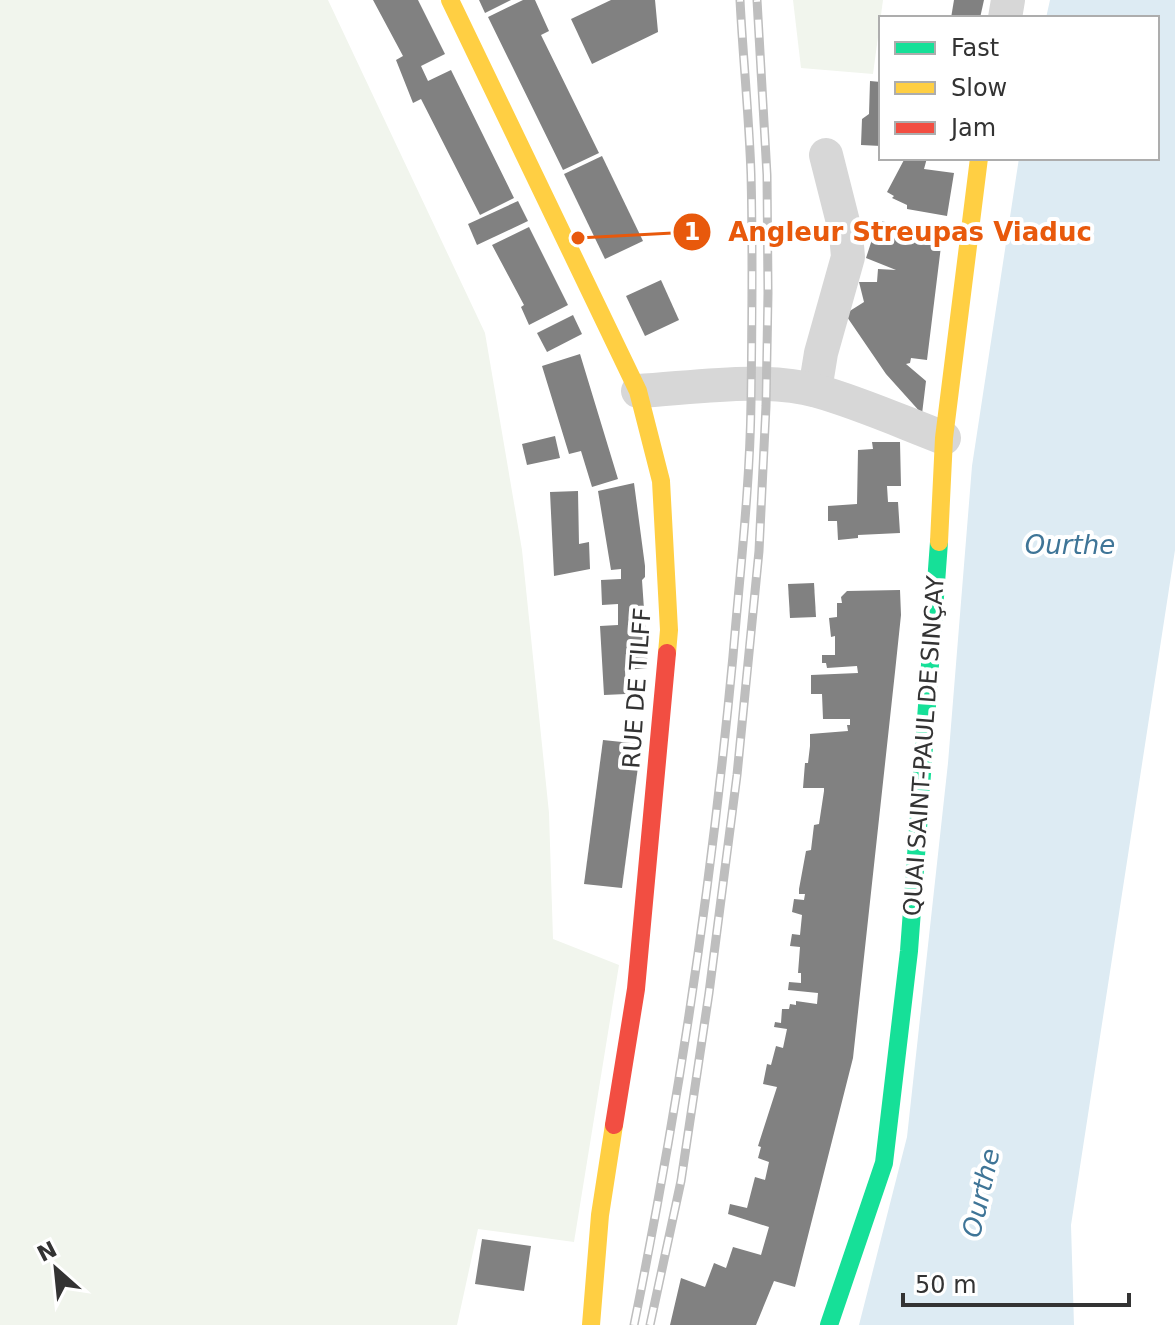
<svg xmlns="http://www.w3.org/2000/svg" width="1175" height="1325" font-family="'DejaVu Sans',sans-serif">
<rect width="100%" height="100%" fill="#fff"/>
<g fill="#f1f5ed">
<polygon points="0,0 328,0 485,333 522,550 549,813 553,939 619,965 574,1242 478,1229 457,1325 0,1325"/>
<polygon points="793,0 883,0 873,74 801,68"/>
</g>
<polygon fill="#ddebf3" points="1050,0 1175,0 1175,550 1071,1225 1074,1325 859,1325 907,1137 948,763 972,466 1019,158 1157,158 1157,18 1046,18"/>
<g fill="#818181">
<polygon points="373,0 418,0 445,54 421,66 428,81 451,70 514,198 480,215 421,99 413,103 396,60 403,56"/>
<polygon points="479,0 511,0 485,13"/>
<polygon points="523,0 535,0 549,31 541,35 599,153 563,170 488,17"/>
<polygon points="611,0 655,0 658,32 592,64 571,19"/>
<polygon points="954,0 984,0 980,18 951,18"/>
<polygon points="870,81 881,82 881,146 861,145 862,119 869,114"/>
<polygon points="602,156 643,241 605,259 564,174"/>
<polygon points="905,158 927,158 924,169 954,173 947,216 907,209 907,205 892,198 894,196 887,192"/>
<polygon points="518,201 528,221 477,245 468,224"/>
<polygon points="878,221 943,230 927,360 911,358 910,363 906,364 926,381 922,414 886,374 845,314 864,302 859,282 877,282 878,269 896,270 866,258"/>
<polygon points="529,227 568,305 529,325 521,307 524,305 492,245"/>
<polygon points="661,280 679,320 645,336 626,296"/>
<polygon points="573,315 582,334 547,352 537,333"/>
<polygon points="580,354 618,479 592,487 581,451 569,454 542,366"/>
<polygon points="555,436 560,458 527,465 522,444"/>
<polygon points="872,442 900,442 901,486 887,486 888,502 898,502 900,533 858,535 858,538 838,540 837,521 828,521 828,506 857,504 858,450 873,449"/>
<polygon points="634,483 645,566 645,577 642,580 648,668 625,670 626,694 604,695 600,626 618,625 618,604 602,605 601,580 621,579 621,569 611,570 598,491"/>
<polygon points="578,491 579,544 589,542 590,569 554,576 550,492"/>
<polygon points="814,583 816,617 790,618 788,584"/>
<polygon points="900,590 901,615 895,672 853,1058 795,1287 774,1281 756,1325 670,1325 681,1278 705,1287 714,1263 726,1268 733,1247 761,1255 769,1227 728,1214 730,1204 747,1208 755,1177 765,1180 769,1162 758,1158 761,1147 758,1146 777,1087 763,1084 767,1064 771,1065 776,1046 783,1048 787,1029 774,1027 775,1022 781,1023 782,1009 789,1009 790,1004 796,1005 796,1001 817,1004 818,993 788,990 789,982 801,983 801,973 798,973 800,947 790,946 792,934 800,935 802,915 792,912 794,899 804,900 805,894 799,894 799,889 806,851 811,850 814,825 819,824 824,791 824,788 803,788 805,763 808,763 810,746 810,734 848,731 847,725 850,725 850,719 823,719 822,694 811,694 811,675 858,673 857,666 827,668 826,663 822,663 822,655 835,655 835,636 831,637 829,618 837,617 837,603 842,603 841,597 847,591"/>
<polygon points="603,740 641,744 622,888 584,884"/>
<polygon points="482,1239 531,1246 524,1291 475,1284"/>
</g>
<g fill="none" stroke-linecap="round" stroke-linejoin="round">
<g stroke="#d7d7d7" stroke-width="34">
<polyline points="1005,18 1008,0"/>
<polyline points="815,390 821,353 848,257 846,234 826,155"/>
<path d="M 638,391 C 692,388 765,376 817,391 C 860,403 902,422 944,438"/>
</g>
<polyline stroke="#16e098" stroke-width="18" points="829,1325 884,1163 909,951 939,542"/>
<g stroke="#ffcf43" stroke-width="18">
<polyline points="450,0 638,391 661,481 669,630 667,653"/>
<polyline points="939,542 944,438 979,158"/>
<polyline points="591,1325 600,1215 614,1125"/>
</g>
<polyline stroke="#f24e42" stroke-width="18" points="614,1125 636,989 667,653"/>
<defs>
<g id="rail">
<path d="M 634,1325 C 679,1104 712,880 733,656 C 740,572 750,486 751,402 C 752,326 753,250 751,174 C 749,116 743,58 740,0"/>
<polyline points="650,1325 681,1181 709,993 737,775 759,551 766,406 768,293 767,175 757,0"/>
</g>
</defs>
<use href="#rail" stroke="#bebebe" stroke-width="9"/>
<use href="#rail" stroke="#fff" stroke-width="6" stroke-dasharray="18" stroke-linecap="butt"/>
</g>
<g text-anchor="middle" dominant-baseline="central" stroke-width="8" stroke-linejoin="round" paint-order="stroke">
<g font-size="24" fill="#333" stroke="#fff">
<text transform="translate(637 688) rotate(-86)">RUE DE TILFF</text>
<text transform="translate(924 746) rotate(-86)">QUAI SAINT-PAUL DE SINÇAY</text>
</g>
<g font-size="26" font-style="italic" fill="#3f7597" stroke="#fff">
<text x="1070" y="545">Ourthe</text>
<text transform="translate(981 1193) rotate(-77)">Ourthe</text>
</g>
</g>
<path fill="none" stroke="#e8590c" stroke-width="3" d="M578 238L692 232"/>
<g fill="#e8590c" stroke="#fff" stroke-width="3">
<circle cx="578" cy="238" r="8"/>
<circle cx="692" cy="232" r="20"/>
</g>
<g font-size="24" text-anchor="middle" font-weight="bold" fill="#fff">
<text x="692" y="240">1</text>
</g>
<g font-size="26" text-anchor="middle" font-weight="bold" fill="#e8590c" stroke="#fff" stroke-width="8" stroke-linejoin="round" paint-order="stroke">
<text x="910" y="241">Angleur Streupas Viaduc</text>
</g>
<rect x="879" y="16" width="280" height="144" fill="#ffffff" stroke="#adadad" stroke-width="2"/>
<rect x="895" y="42" width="40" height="12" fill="#16e098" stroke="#adadad" stroke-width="2"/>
<text x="951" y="56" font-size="24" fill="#333333">Fast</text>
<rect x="895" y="82" width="40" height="12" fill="#ffcf43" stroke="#adadad" stroke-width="2"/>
<text x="951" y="96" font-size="24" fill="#333333">Slow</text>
<rect x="895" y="122" width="40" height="12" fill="#f24e42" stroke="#adadad" stroke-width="2"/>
<text x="951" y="136" font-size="24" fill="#333333">Jam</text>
<g transform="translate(56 1269) rotate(333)" stroke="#ffffff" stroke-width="6" paint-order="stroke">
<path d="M0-6L14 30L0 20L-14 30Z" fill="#333333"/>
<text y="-12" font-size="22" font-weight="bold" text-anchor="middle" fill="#333333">N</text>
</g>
<path d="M903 1293v12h226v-12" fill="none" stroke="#333333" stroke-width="4"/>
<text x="915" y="1293" font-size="24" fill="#333333" stroke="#ffffff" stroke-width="6" paint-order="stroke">50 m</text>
</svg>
